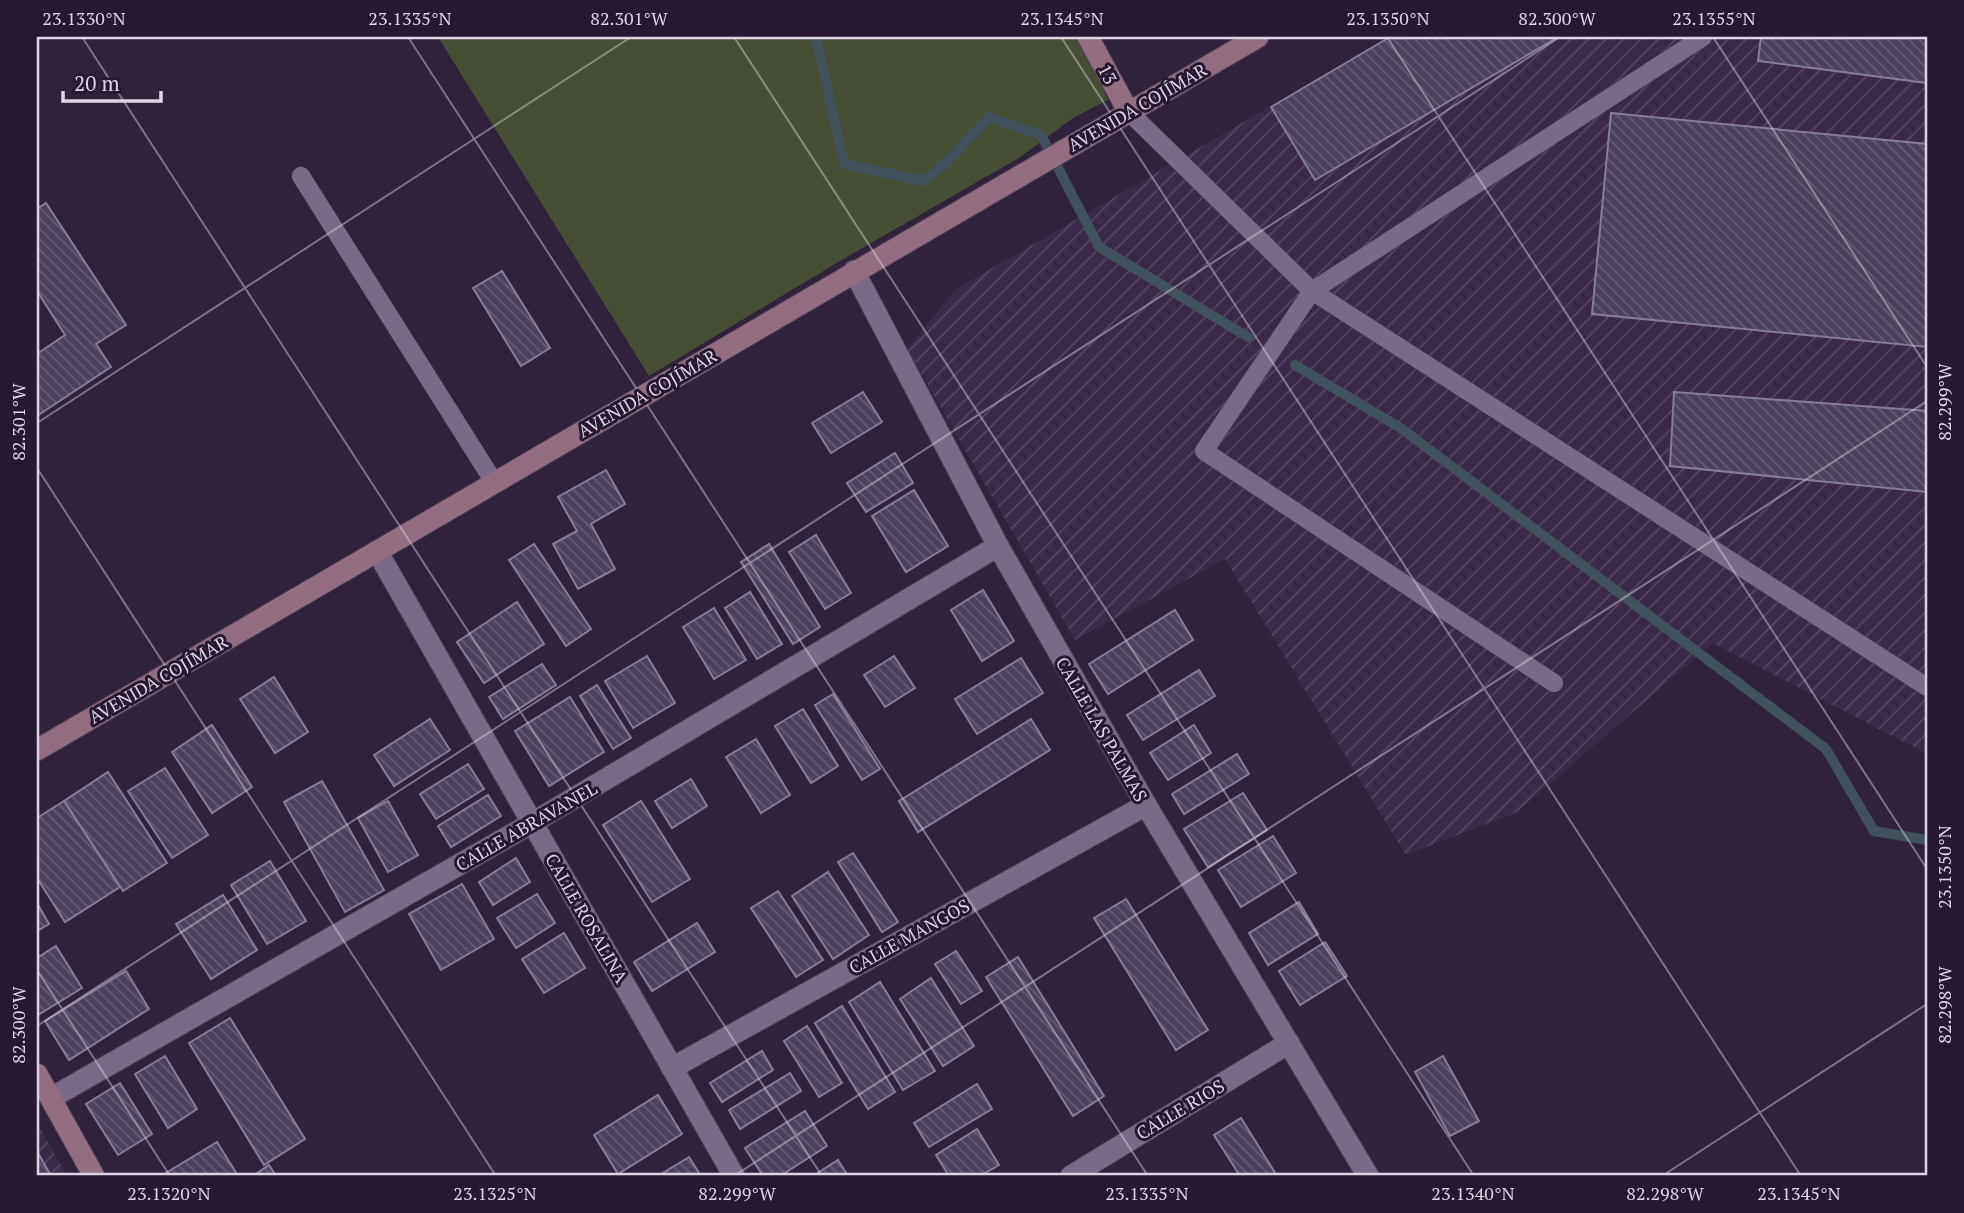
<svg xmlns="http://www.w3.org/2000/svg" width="1964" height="1213" font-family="'PT Serif',serif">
<defs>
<pattern id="industrial-furrows" width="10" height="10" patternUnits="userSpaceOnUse" patternTransform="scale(1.75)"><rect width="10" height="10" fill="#3b2949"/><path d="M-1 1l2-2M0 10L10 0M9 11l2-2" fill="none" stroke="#574763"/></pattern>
<pattern id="building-back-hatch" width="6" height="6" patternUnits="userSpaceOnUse" patternTransform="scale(1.75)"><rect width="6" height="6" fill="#4b415d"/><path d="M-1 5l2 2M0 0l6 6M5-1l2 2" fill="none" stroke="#645c74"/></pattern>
</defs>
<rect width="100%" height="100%" fill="#30223b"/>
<g fill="url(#industrial-furrows)">
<polygon points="1390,37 1927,37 1927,754 1713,643 1517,812 1406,855 1225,559 1075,640 907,349 956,289"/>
<polygon points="37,1123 67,1176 37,1176"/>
</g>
<polygon fill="#464e36" points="438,37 1079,37 1108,100 1073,118 1019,158 845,258 649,376"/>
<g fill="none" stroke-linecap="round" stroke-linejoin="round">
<g stroke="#42525c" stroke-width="10">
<polyline points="816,37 844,164 924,181 951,158 989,117 1041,135 1099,247 1248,337"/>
<polyline points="1295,365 1402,429 1826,749 1874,831 1927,840"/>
</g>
</g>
<g fill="url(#building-back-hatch)" stroke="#867c9c" stroke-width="2">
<polygon points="1390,37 1558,37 1315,180 1271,107"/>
<polygon points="1761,37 1927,37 1927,83 1758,61"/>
<polygon points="1611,113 1927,144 1927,347 1592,314"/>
<polygon points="46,203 126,325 96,344 111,367 37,416 37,354 65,335 37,291 37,209"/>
<polygon points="502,271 550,348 521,366 473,288"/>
<polygon points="863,392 882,422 831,453 812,423"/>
<polygon points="1674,392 1927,411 1927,492 1670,466"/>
<polygon points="895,453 913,483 866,512 847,483"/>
<polygon points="606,470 625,504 591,524 615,569 578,589 553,544 577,531 558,497"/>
<polygon points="914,490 948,546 906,572 872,516"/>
<polygon points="816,535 851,593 825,609 789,552"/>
<polygon points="534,544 591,629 566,646 509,560"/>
<polygon points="769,544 820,627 793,644 741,562"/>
<polygon points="983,590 1014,641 982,661 951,610"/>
<polygon points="750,592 782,644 757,659 725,608"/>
<polygon points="517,602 544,644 484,683 457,642"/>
<polygon points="714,608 746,660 714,679 683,627"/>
<polygon points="1175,610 1193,640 1108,694 1089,664"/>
<polygon points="647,656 675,703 633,728 605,681"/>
<polygon points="894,656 915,688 885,707 864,675"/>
<polygon points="1021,658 1043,693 977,734 955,699"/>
<polygon points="542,664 556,685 503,719 489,697"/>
<polygon points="1199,670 1215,696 1143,740 1127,715"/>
<polygon points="274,677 308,732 275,753 240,699"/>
<polygon points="597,685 631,738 613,749 580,696"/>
<polygon points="833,694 880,769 862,780 815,705"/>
<polygon points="570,697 604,752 549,786 515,731"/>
<polygon points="803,709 838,766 811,783 775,726"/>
<polygon points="430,719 450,750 394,786 374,755"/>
<polygon points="1031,719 1050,750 918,832 899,801"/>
<polygon points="212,725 252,787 212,813 172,752"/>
<polygon points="1194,725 1211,753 1168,780 1150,753"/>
<polygon points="756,739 790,795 761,813 726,757"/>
<polygon points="1237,754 1249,774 1184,814 1172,794"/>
<polygon points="468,764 484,789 436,819 420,794"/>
<polygon points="165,768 208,835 172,858 128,791"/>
<polygon points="108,772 167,863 123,891 64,801"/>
<polygon points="691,779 707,806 672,828 655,801"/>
<polygon points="322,781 384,890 345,912 284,802"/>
<polygon points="1243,793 1267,830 1208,867 1184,829"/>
<polygon points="488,795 501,816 451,847 438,826"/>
<polygon points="64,801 120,887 65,922 37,878 37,818"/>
<polygon points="388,801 418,855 388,872 358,818"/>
<polygon points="641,801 690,879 652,902 603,825"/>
<polygon points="1273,836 1296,873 1241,907 1218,870"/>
<polygon points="853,853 898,922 882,932 838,862"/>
<polygon points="516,858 530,882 493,905 479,882"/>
<polygon points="270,861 306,921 267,944 231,885"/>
<polygon points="828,872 869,935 833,959 792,896"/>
<polygon points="462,884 494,939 441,970 409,914"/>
<polygon points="778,891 823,960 796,977 751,908"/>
<polygon points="537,894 555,923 516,948 497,918"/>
<polygon points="223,895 257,950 211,979 176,924"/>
<polygon points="1126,899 1208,1030 1176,1050 1094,918"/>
<polygon points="1299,902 1318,934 1268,965 1249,933"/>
<polygon points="37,903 49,924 37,931"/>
<polygon points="697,923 715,952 652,991 634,962"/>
<polygon points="564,933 585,968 544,993 522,959"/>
<polygon points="1325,942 1347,976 1300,1005 1279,971"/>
<polygon points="56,946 82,988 38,1015 37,958"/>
<polygon points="956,951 982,991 961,1004 935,964"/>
<polygon points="1018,957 1104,1096 1073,1116 986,977"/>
<polygon points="126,971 149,1009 69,1060 45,1021"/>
<polygon points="931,978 974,1046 943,1066 900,999"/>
<polygon points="880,982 935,1071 903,1090 849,1002"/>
<polygon points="842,1006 895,1092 868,1109 815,1023"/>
<polygon points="230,1018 305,1139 264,1165 189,1043"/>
<polygon points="807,1026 842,1083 819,1097 784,1041"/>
<polygon points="762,1051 773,1070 722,1102 710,1083"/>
<polygon points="165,1056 197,1109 168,1128 135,1074"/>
<polygon points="1443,1056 1479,1121 1450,1136 1415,1072"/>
<polygon points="790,1073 801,1091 740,1129 729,1110"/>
<polygon points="120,1083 152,1134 118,1155 86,1104"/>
<polygon points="977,1084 992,1109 929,1147 914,1123"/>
<polygon points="658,1095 682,1134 618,1174 594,1135"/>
<polygon points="805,1111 827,1146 780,1176 763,1176 745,1148"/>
<polygon points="1241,1118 1277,1176 1240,1176 1214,1135"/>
<polygon points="977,1129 999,1165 980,1176 949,1176 936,1155"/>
<polygon points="217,1142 238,1176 161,1176"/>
<polygon points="37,1151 51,1176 37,1176"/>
<polygon points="689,1157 701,1176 658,1176"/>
<polygon points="838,1160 848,1176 813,1176"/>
<polygon points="269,1165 276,1176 253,1176"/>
</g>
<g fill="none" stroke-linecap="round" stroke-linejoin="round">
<defs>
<g id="lane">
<polyline points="1703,37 1312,291 1927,687"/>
<polyline points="1128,111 1312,291 1204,451 1554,683"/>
<polyline points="301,176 494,482"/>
</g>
<g id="street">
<polyline points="854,271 998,546 1146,805 1368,1176"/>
<polyline points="377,551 734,1176"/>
<polyline points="672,1068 1146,805"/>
<polyline points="51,1098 532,823 998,546"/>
<polyline points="1071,1176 1289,1043"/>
</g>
<g id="secondary">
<polyline points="1088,37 1128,111"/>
<polyline points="37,750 1258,37"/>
<polyline points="37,1074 94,1176"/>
</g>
</defs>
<use href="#lane" stroke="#4b3f54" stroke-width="19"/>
<use href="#street" stroke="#4b3f54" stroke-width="23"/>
<use href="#secondary" stroke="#4b3f54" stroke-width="23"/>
<use href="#lane" stroke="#7a6a87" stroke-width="18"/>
<use href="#street" stroke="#7a6a87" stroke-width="21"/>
<use href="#secondary" stroke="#936e81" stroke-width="21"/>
</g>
<path fill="none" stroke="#ddd4e4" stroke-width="2" stroke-opacity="0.45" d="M 82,37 L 822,1176M 408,37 L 1148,1176M 734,37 L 1474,1176M 1061,37 L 1801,1176M 1387,37 L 1927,869M 1713,37 L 1927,367M 37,423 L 631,37M 37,468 L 496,1176M 37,970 L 170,1176M 37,1026 L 1560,37M 734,1176 L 1927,401M 1662,1176 L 1927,1004"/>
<g text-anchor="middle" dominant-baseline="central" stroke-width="6" stroke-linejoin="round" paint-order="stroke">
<g font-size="18" fill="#ddd4e4" stroke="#261830">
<text transform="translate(1108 74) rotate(62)">13</text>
<text transform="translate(1137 107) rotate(-30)">AVENIDA COJÍMAR</text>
<text transform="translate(647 393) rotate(-30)">AVENIDA COJÍMAR</text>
<text transform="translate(158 679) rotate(-30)">AVENIDA COJÍMAR</text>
<text transform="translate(1102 729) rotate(60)">CALLE LAS PALMAS</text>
<text transform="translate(526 826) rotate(-30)">CALLE ABRAVANEL</text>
<text transform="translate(587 918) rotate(60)">CALLE ROSALINA</text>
<text transform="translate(909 936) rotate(-29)">CALLE MANGOS</text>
<text transform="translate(1180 1109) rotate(-31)">CALLE RIOS</text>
</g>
</g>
<rect width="1964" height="1213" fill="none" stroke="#261830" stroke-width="77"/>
<path d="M63 91v10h98v-10" fill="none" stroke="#ddd4e4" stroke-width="3.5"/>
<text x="74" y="91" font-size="21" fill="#ddd4e4" stroke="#261830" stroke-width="5" paint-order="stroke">20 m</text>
<rect x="38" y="38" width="1888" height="1136" fill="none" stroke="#ddd4e4" stroke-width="2.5"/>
<g font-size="18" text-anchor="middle" fill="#ddd4e4">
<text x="84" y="25">23.1330°N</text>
<text x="410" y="25">23.1335°N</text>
<text x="629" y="25">82.301°W</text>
<text x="1062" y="25">23.1345°N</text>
<text x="1388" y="25">23.1350°N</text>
<text x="1557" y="25">82.300°W</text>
<text x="1714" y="25">23.1355°N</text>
<text transform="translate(1945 402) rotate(-90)" y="6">82.299°W</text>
<text transform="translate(19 422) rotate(-90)" y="6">82.301°W</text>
<text transform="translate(1945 867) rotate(-90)" y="6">23.1350°N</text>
<text transform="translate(1945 1005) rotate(-90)" y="6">82.298°W</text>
<text transform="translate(19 1025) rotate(-90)" y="6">82.300°W</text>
<text x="169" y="1200">23.1320°N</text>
<text x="495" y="1200">23.1325°N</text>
<text x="737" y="1200">82.299°W</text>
<text x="1147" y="1200">23.1335°N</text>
<text x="1473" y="1200">23.1340°N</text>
<text x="1665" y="1200">82.298°W</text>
<text x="1799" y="1200">23.1345°N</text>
</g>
</svg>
